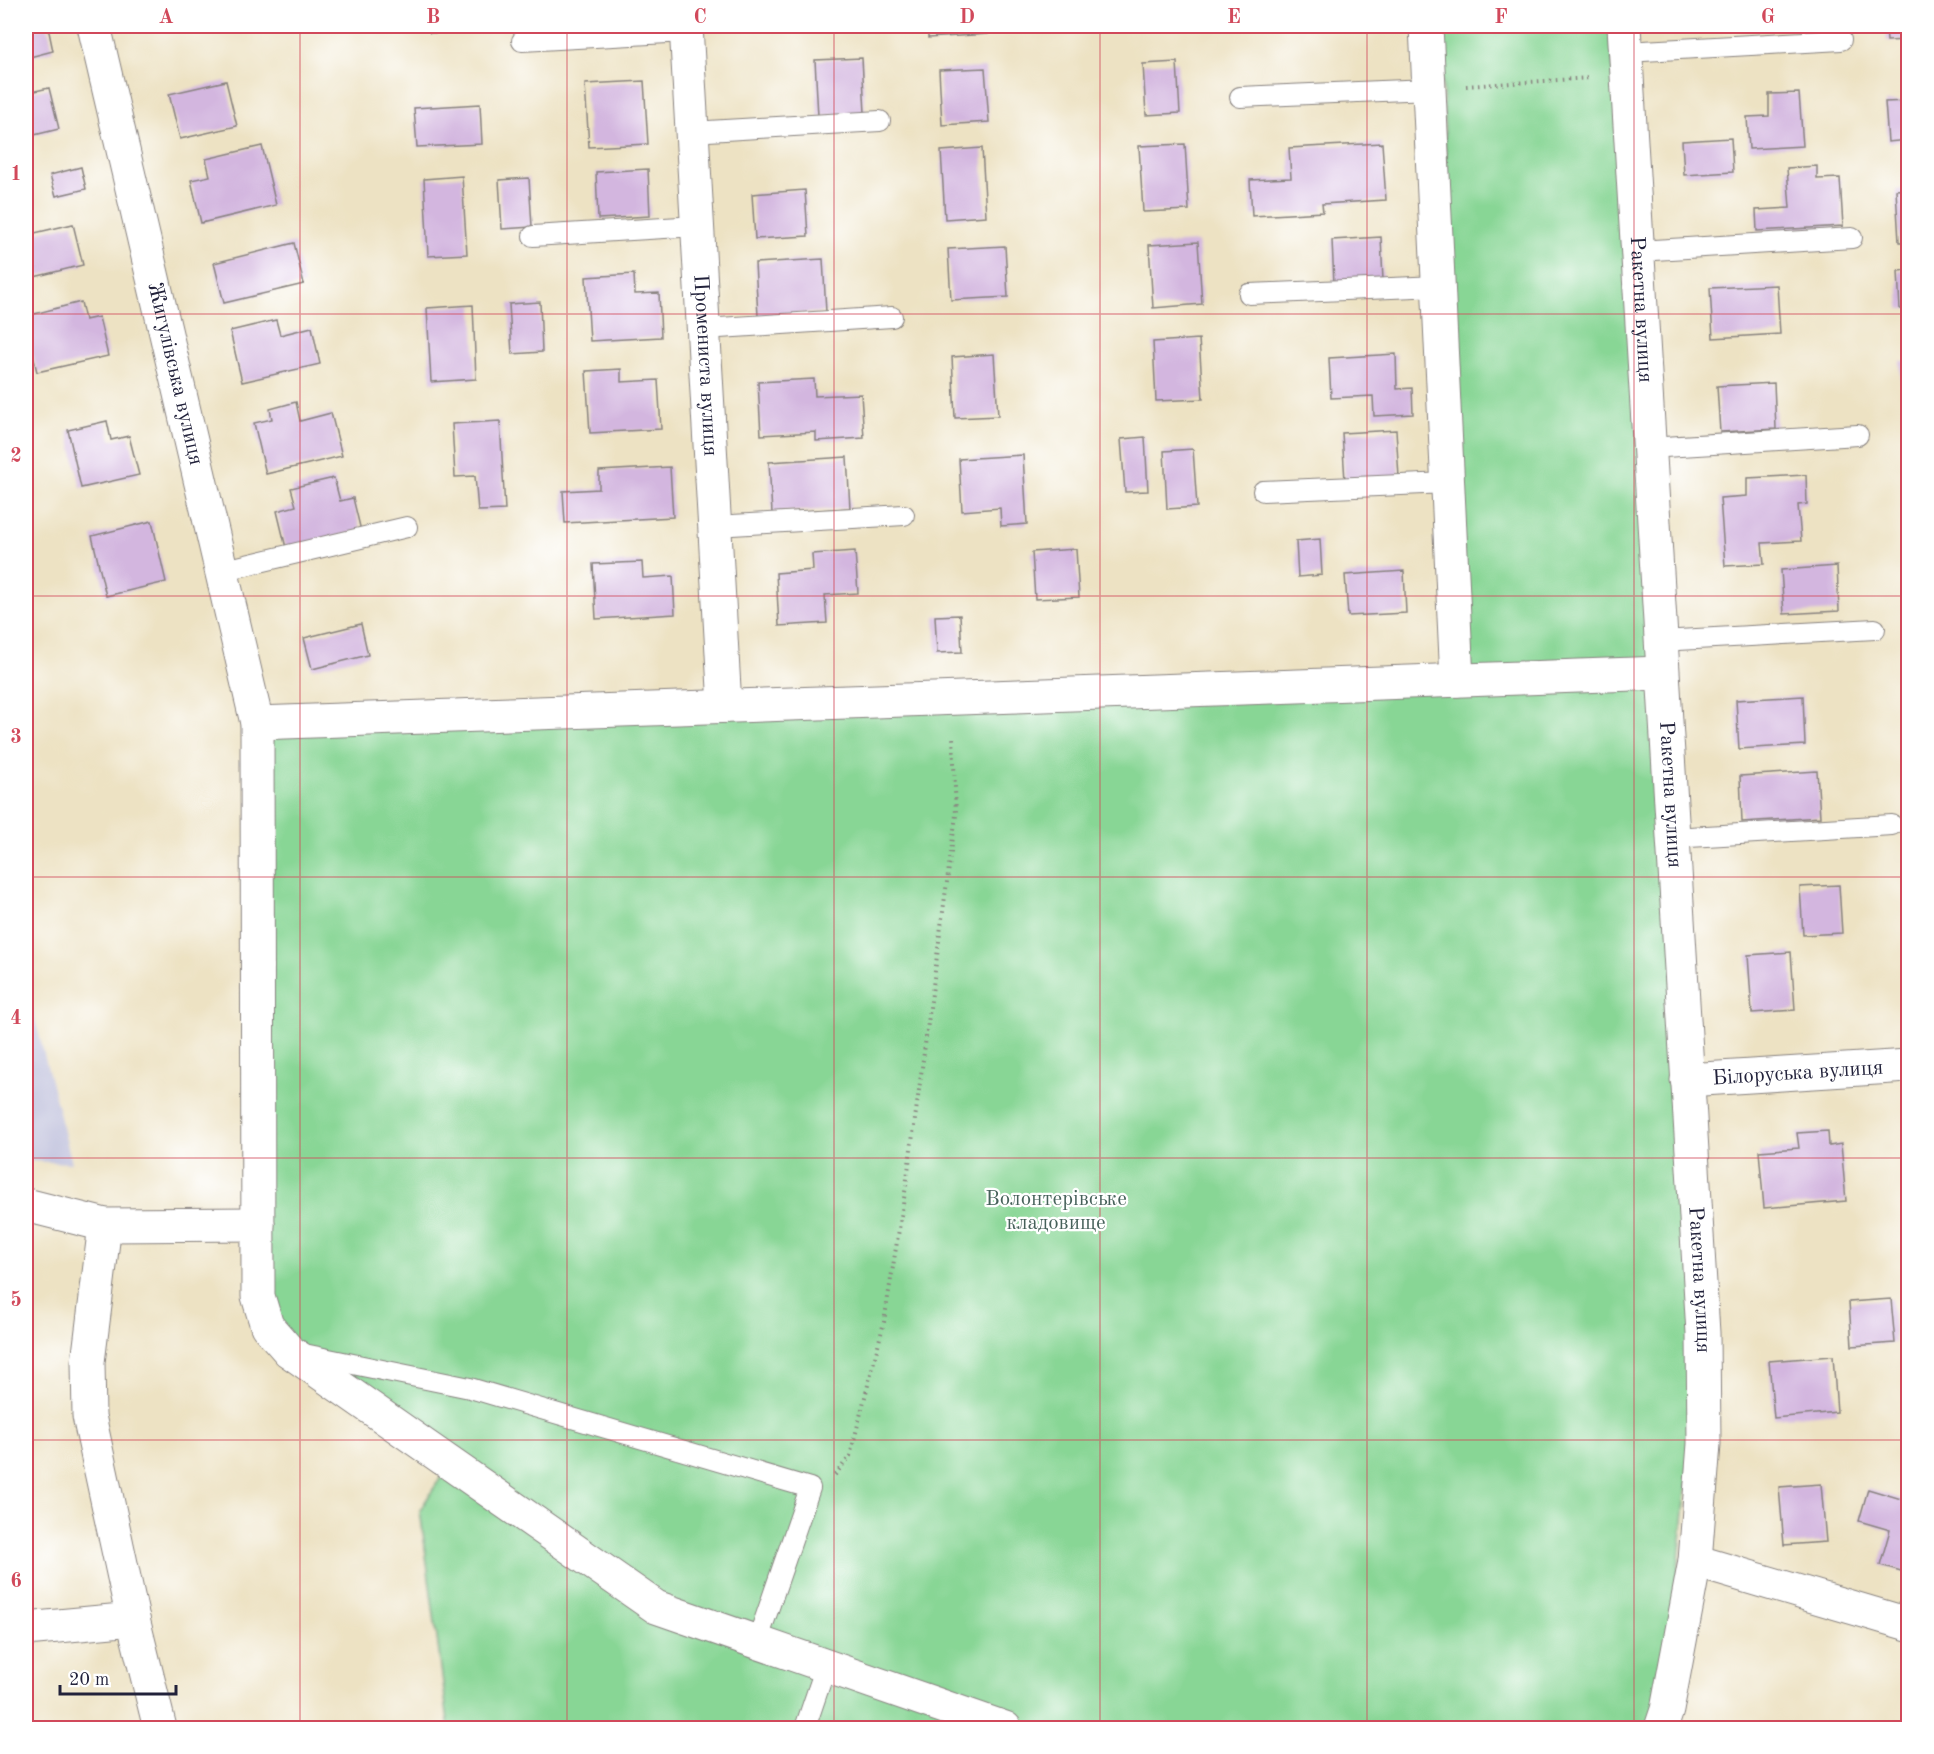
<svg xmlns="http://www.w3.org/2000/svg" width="1934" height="1754" font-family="'Old Standard TT',serif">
<rect width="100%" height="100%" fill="#fff"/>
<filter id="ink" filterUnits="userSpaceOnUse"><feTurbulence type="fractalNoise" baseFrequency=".0167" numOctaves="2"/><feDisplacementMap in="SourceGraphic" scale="12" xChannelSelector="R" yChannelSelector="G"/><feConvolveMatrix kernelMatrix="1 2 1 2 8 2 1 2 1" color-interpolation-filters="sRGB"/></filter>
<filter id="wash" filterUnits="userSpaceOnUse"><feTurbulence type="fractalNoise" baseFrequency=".008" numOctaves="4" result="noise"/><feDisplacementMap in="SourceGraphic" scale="24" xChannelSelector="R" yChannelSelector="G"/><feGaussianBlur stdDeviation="1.35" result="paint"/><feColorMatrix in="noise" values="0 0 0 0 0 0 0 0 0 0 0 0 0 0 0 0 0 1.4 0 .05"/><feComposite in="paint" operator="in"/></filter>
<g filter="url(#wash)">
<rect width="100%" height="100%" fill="#ede2c3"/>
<polygon fill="#c1c2dd" points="26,984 72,1163 26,1161"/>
<polygon fill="#88d695" stroke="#557c68" stroke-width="1.5" points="1440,26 1610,26 1703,1333 1661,1728 449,1728 420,1510 450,1463 267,1326 257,723 1469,679"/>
<g id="blocks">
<g fill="#d3b6df">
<polygon points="430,26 476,26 476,31 430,33"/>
<polygon points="576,26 642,26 576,31"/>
<polygon points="928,26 987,26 988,34 928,38"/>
<polygon points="1886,26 1908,26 1908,40 1887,41"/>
<polygon points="48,27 53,51 26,58 26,32"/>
<polygon points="862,58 865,113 818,116 815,60"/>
<polygon points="1177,62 1180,113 1146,115 1143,64"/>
<polygon points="985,68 989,122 942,125 939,70"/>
<polygon points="226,81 237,126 180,139 169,94"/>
<polygon points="644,81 648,144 589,147 585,84"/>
<polygon points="49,88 59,129 26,137 26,93"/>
<polygon points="1799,93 1803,146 1749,149 1747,117 1769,116 1769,94"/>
<polygon points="1908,101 1908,140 1888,142 1885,102"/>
<polygon points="480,104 482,144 417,147 414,108"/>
<polygon points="1731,138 1733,172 1684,175 1682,141"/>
<polygon points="1382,143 1386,200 1322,204 1323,212 1252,216 1250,180 1291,178 1289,148"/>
<polygon points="1185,144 1189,210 1143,212 1139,146"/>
<polygon points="262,146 276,205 201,223 191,180 210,176 206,159"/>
<polygon points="982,148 986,216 945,219 941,151"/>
<polygon points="1817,166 1817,179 1840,178 1843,226 1757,231 1756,210 1790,208 1787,168"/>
<polygon points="81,167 86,189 56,196 50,175"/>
<polygon points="648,169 650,216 598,219 596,172"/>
<polygon points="462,176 467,254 428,256 424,179"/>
<polygon points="529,178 532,227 502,229 499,180"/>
<polygon points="1908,189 1908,242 1899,242 1896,190"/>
<polygon points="805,190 808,236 755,239 752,194"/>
<polygon points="73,224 83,265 26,279 26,235"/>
<polygon points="1381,237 1383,281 1334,284 1332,240"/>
<polygon points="1198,242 1202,304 1153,308 1149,245"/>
<polygon points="294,243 304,284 224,303 214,263"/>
<polygon points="1005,246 1008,297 951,300 948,249"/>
<polygon points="823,259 826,312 758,316 755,263"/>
<polygon points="1908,270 1908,309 1900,309 1898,271"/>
<polygon points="634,274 635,294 659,293 661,337 590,341 586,277"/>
<polygon points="1777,285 1780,334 1713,338 1710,288"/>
<polygon points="81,302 85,320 99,317 108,356 37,372 29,338 26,339 26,316"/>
<polygon points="540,302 542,352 512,354 509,304"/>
<polygon points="473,305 476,379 431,382 427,308"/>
<polygon points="276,320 280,335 312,327 320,364 242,382 230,331"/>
<polygon points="1199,339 1203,399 1156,401 1153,342"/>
<polygon points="994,354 998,416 955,418 952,357"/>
<polygon points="1396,354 1397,389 1412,388 1413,414 1374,416 1373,396 1331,398 1329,358"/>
<polygon points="1900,361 1908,361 1908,434 1905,434"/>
<polygon points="621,369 621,382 658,380 661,429 590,433 586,371"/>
<polygon points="814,379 815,396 861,394 864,438 816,441 816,432 761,435 758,382"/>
<polygon points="1774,383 1776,429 1720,432 1717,386"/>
<polygon points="296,402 300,421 331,413 342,456 266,474 254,423 272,419 270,409"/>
<polygon points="107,421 111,440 129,436 139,475 81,488 68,430"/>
<polygon points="500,421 505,510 478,511 475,476 455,477 452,424"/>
<polygon points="1396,430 1399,477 1345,481 1342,433"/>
<polygon points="1145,437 1148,491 1125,492 1121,439"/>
<polygon points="1193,449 1197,507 1167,509 1164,451"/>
<polygon points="1023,455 1027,524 1001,526 1000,508 962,511 959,459"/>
<polygon points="847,457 850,508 772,513 769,462"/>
<polygon points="670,467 673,517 565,523 563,491 599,489 599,471"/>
<polygon points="1806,475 1807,504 1798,505 1801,541 1762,543 1764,564 1725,566 1720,498 1747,496 1747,478"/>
<polygon points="334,478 340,501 353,498 361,531 286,548 277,511 296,506 291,488"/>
<polygon points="152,521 166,582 106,596 92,536"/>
<polygon points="1320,539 1322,575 1298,577 1296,541"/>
<polygon points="1076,549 1079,597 1035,599 1032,552"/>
<polygon points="855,551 858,593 825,595 827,623 779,626 776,573 813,570 812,554"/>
<polygon points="642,562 643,578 673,576 675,614 596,619 593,564"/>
<polygon points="1837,566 1839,611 1784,614 1781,570"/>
<polygon points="1404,571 1406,613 1348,616 1345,575"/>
<polygon points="960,615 962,652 937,653 935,616"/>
<polygon points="361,624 368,655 312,669 304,638"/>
<polygon points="1803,696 1805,745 1739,749 1736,700"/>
<polygon points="1817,771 1820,817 1742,822 1740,776"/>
<polygon points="1839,885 1842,933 1803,935 1800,887"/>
<polygon points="1791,952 1795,1010 1752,1013 1748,955"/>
<polygon points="1828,1131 1829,1146 1841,1144 1846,1201 1764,1208 1759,1151 1799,1148 1797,1133"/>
<polygon points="1891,1299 1895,1343 1852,1346 1849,1302"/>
<polygon points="1833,1356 1837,1412 1774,1418 1769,1361"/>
<polygon points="1821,1484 1826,1542 1784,1545 1779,1487"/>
<polygon points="1868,1489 1908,1501 1908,1573 1880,1565 1890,1530 1859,1521"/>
</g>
</g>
</g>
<g filter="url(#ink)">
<use href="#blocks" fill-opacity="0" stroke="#88827f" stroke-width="1.5"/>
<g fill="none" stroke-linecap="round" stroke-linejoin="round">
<defs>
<g id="lane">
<polyline points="522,41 686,32"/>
<polyline points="1625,52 1841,40"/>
<polyline points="1240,97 1429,89"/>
<polyline points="691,132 880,121"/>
<polyline points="533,236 697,226"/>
<polyline points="1637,251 1852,238"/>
<polyline points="1249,294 1438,286"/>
<polyline points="703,329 892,317"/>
<polyline points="1648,448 1858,435"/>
<polyline points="1263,491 1447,483"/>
<polyline points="715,526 904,515"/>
<polyline points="221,571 407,527"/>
<polyline points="1660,641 1875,629"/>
<polyline points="1672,838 1892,825"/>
<polyline points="304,1354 470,1388 810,1488 757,1642"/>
<polyline points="805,1728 826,1666"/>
</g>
<g id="street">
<path id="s1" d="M 94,26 L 257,723 L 258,1296 L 267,1326 L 289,1351 L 656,1607 L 1005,1728"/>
<path id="s2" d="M 686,26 L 725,706"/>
<polyline points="1426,26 1457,680"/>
<path id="s3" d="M 1624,26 L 1703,1333 L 1704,1444 L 1695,1561 L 1667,1710 L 1661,1728"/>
<polyline points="257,723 1662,673"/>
<path id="s4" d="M 1687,1080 L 1908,1066"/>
<polyline points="26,1205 105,1225 258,1224"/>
<polyline points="105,1225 88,1362 89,1416 133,1619 160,1728"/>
<polyline points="1695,1561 1908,1624"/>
<polyline points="26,1629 133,1619"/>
</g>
</defs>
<use href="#lane" stroke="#88827f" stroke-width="22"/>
<use href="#street" stroke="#88827f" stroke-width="35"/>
<g stroke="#88827f" stroke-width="4" stroke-dasharray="1.5 4.5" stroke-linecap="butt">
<polyline points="1466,86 1590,78"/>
<polyline points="835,1475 850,1456 884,1322 906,1186 956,815 953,736"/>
</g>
<use href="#lane" stroke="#fff" stroke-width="20"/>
<use href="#street" stroke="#fff" stroke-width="33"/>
</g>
</g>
<path fill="none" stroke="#d1495b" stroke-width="1.5" stroke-opacity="0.55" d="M 300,26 L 300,1728M 567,26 L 567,1728M 834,26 L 834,1728M 1100,26 L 1100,1728M 1367,26 L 1367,1728M 1634,26 L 1634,1728M 26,314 L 1908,314M 26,596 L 1908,596M 26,877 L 1908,877M 26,1158 L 1908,1158M 26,1440 L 1908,1440"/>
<g text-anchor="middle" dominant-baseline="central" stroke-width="4.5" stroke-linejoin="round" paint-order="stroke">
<g font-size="21" fill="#22223b" stroke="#fff">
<text stroke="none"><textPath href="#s3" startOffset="284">Ракетна вулиця</textPath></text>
<text stroke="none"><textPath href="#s2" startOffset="340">Промениста вулиця</textPath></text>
<text stroke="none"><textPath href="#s1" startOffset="357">Жигулівська вулиця</textPath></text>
<text stroke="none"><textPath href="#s3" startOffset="770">Ракетна вулиця</textPath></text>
<text stroke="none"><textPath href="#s4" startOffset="111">Білоруська вулиця</textPath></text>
<text stroke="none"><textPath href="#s3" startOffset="1256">Ракетна вулиця</textPath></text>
</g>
<g font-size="21" fill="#46615a" stroke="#fff">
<text x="1056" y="1199">Волонтерівське<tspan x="1056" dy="24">кладовище</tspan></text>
</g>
</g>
<rect width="1934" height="1754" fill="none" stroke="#fff" stroke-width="66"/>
<path d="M60 1685v9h116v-9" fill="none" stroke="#22223b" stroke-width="3"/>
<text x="69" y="1685" font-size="18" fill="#22223b" stroke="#ffffff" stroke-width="4.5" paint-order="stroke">20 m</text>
<rect x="33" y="33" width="1868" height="1688" fill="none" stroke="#d1495b" stroke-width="2"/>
<g font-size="20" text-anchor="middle" font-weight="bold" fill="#d1495b">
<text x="166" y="23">A</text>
<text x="433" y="23">B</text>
<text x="700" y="23">C</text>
<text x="967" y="23">D</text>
<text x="1234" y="23">E</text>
<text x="1501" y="23">F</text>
<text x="1768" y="23">G</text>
<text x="16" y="180">1</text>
<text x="16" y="462">2</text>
<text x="16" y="743">3</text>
<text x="16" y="1024">4</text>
<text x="16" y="1306">5</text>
<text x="16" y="1587">6</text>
</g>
</svg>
